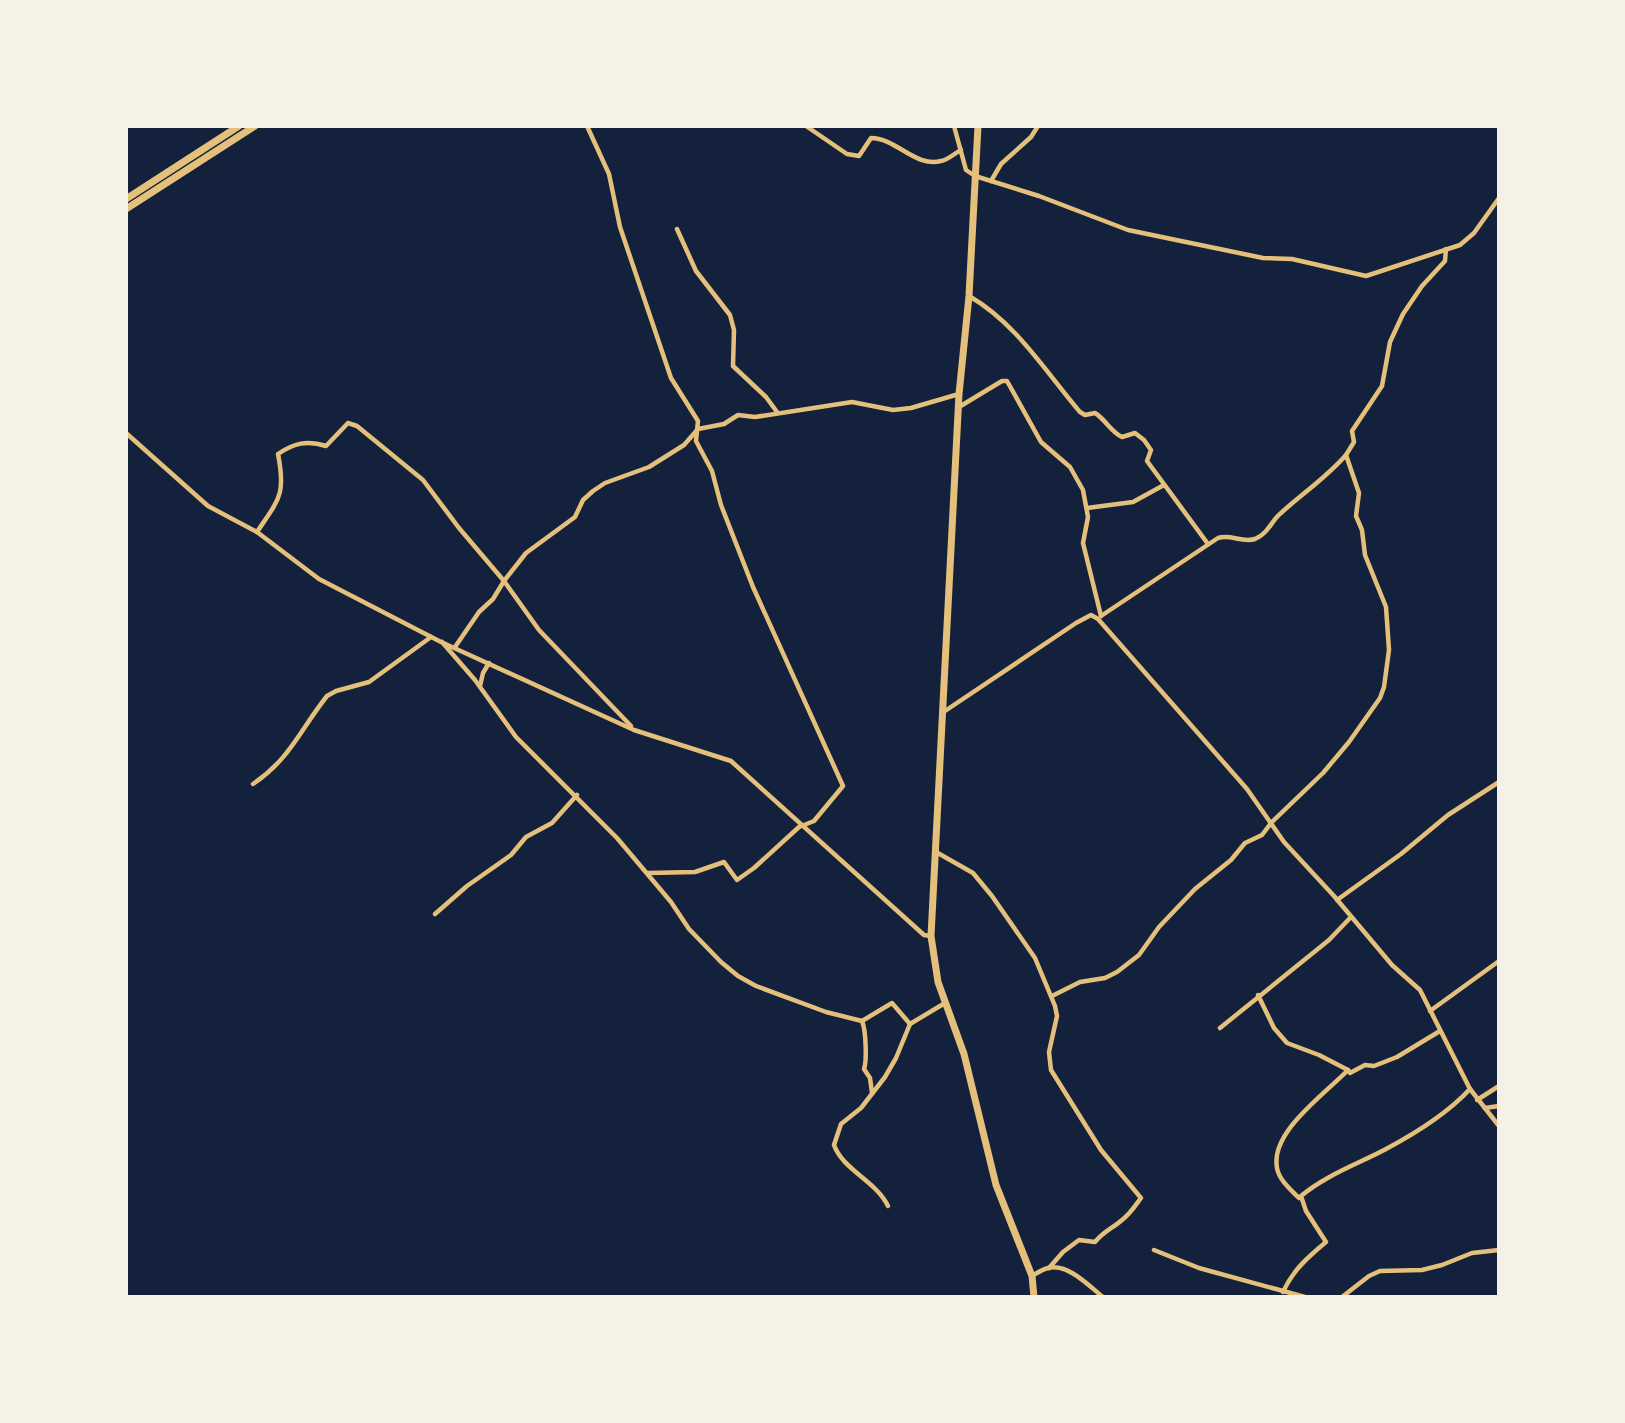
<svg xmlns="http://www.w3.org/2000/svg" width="1625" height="1423" font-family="'DM Sans',sans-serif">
<rect width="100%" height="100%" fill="#14213d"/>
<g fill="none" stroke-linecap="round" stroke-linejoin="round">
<g stroke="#e5c07b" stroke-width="4.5">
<polyline points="587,126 609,174 620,227 671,378 698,421 696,441 712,471 721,505 753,587 843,786 814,821 799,827 754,868 737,880 724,862 695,872 648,873"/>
<path d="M 806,126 L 847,154 L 859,156 L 871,138 C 896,138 916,168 941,161 C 948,160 955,153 961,150"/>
<polyline points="954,126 966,170 975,176 1039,196 1128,230 1263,258 1292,259 1366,276 1460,245 1474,233 1499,198"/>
<polyline points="991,181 1001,164 1031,137 1038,126"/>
<polyline points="677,229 696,271 730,315 734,330 733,366 766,397 777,412"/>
<path d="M 969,296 C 1016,323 1045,371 1080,412 L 1085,415 L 1095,413 C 1106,420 1111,432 1122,437 L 1135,433 L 1144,440 L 1151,450 L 1147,461 L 1208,544"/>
<polyline points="959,407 1002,381 1007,381 1041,442 1070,467 1083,490 1088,517 1083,543 1101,616"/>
<polyline points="126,433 208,506 257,532 319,579 441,642 634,730 731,761 924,935 931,936"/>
<polyline points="1087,508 1133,502 1164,485"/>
<path d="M 257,532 C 279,499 286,495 278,454 C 294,443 307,440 326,446 L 348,423 L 357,426 L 423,480 L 459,528 L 504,581 L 539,630 L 631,726"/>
<path d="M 1101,616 L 1218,538 C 1231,534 1242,543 1255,539 C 1269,533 1271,521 1281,513 C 1303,493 1327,477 1346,455"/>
<polyline points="442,642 475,680 516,737 617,838 671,902 689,929 721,962 738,976 756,986 826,1012 862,1021 892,1003 910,1024 945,1003"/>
<polyline points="455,647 479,612 493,599 504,581 526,553 575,517 583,500 593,491 605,483 649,467 684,445 698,429 724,424 738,415 755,417 852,402 893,410 911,408 959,394"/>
<polyline points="480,686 483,673 489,663"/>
<polyline points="942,713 1076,623 1091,615 1098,619 1247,789 1284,842 1334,896 1392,965 1420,990 1470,1089 1499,1126"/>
<path d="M 253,784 C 290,759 300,730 327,696 L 336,691 L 369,682 L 431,637"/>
<path d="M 936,852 L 973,873 L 992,896 L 1035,958 L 1055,1006 L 1057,1016 L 1049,1052 L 1051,1070 L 1101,1150 L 1141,1198 C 1135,1206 1130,1214 1122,1220 C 1112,1229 1105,1230 1095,1242 L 1079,1240 L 1063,1252 L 1049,1268"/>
<polyline points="1337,900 1401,854 1448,815 1499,782"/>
<polyline points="435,914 467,886 511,855 526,837 552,823 577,795"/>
<polyline points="1258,995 1274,1028 1287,1043 1319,1055 1348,1070"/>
<polyline points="1052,996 1080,982 1105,978 1117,972 1139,955 1159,927 1195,889 1231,860 1245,843 1262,835 1271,823 1323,773 1349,742 1380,698 1384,687 1389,650 1386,607 1365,555 1362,530 1356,516 1359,493 1346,455 1354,442 1352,431 1382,386 1390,342 1403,314 1422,286 1445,261 1446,249"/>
<polyline points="1430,1011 1499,961"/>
<path d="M 862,1021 C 866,1030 867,1061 864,1069 L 870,1078 L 872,1093"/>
<polyline points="1220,1028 1329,940 1351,917"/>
<polyline points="1477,1100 1499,1086"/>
<polyline points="1485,1108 1499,1106"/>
<path d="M 1299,1198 C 1291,1190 1279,1180 1277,1168 C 1270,1132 1325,1094 1348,1070 L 1350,1073 L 1365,1065 L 1374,1066 L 1397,1057 L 1440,1031"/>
<path d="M 888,1206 C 876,1181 843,1170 834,1145 L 841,1124 L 861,1108 L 885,1077 L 896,1058 L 910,1024"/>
<polyline points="1154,1250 1199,1268 1305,1297"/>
<path d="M 1032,1276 C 1037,1273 1043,1269 1048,1268 C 1068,1263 1089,1286 1103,1297"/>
<path d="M 1283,1292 C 1293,1270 1308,1257 1326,1242 L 1306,1211 L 1301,1196 C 1326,1175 1358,1164 1386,1149 C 1416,1133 1447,1114 1470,1089"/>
<polyline points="1342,1297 1369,1276 1380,1271 1422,1270 1442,1265 1472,1253 1499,1250"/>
</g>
<g stroke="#e5c07b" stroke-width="7">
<polyline points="978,126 969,296 959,394 931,936 938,982 964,1054 996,1185 1032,1276 1034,1297"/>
<polyline points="126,199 239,126"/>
<polyline points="126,209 255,126"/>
</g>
</g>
<rect width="1625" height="1423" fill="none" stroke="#f6f1e7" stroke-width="256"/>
</svg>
